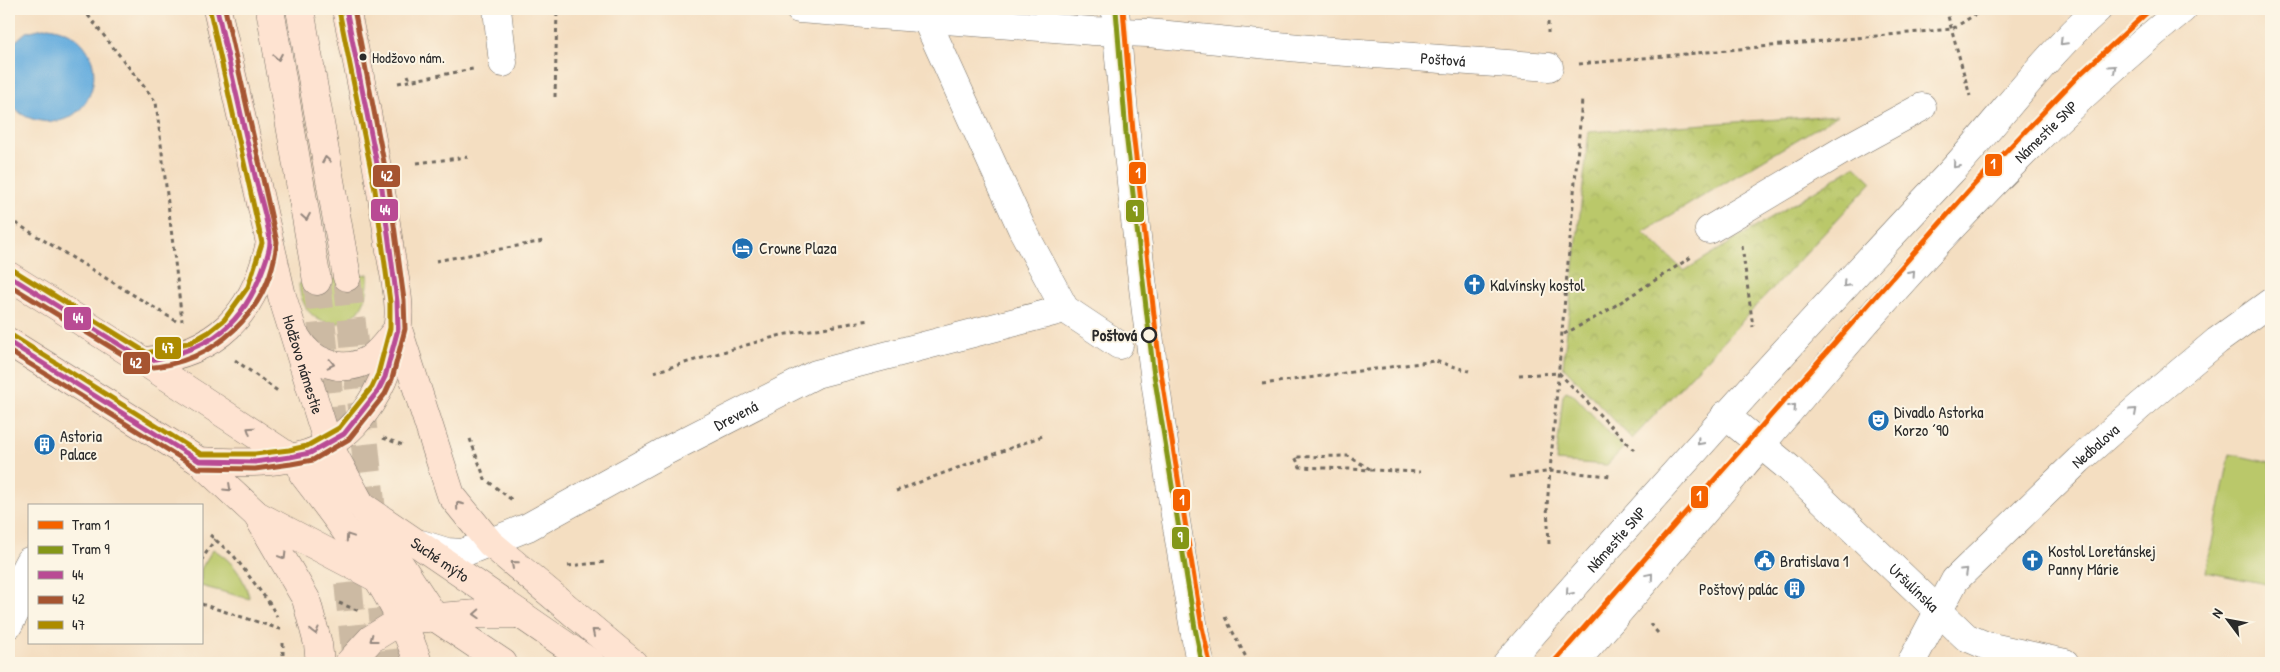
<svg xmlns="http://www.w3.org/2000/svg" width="2280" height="672" font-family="'Patrick Hand',sans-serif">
<defs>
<pattern id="park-crowns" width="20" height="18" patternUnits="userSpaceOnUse" patternTransform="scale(1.25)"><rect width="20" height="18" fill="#bac86a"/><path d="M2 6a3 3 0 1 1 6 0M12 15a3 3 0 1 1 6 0" fill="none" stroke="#a0ac5c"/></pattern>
</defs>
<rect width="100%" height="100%" fill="#fcf5e5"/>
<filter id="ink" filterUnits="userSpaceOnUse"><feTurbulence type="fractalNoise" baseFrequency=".02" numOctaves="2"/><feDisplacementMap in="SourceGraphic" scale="10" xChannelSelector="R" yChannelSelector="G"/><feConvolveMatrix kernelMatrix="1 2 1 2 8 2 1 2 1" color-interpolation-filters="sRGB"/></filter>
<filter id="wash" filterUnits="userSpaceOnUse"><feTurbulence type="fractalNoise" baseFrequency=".0096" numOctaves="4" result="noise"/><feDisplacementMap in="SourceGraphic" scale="20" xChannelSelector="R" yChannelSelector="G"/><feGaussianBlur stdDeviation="1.12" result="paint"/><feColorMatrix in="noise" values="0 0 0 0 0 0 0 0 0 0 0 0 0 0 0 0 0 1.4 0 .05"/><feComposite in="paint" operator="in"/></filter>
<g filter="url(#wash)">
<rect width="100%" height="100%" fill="#f4dec1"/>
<g fill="#bac86a" stroke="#727a4a">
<path d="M 368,274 C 372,336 303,340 299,284 Z"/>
<polygon points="1566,391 1573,394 1623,448 1607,465 1556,461 1563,395"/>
<polygon points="2230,454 2271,463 2271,585 2206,572"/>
<path d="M 213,549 C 234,562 243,576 250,599 L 201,586 L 201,569 Z"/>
</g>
<polygon fill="url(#park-crowns)" stroke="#727a4a" points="1838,115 1643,232 1684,271 1855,166 1872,182 1632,439 1563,366 1589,132"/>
<path fill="#67aede" stroke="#496c84" d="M 48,27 C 120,37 99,132 41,121 C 28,119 17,113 9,102 L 9,47 L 26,32 Z"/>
</g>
<g filter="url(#ink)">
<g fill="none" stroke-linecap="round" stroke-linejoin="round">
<g stroke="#ccbaa3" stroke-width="28" stroke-dasharray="28 14" stroke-linecap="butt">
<polyline points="347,277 374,530"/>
<polyline points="317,281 334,441"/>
<polyline points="344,541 356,663"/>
<polyline points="382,608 388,663"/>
</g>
<defs>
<g id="street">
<polyline points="497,9 503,63"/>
<path id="s1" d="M 799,9 L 1093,31 L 1148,33 L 1320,50 L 1549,67"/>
<path d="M 1115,9 C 1132,228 1161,447 1200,663"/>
<polyline points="926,19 1022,229 1065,309 1119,345"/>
<polyline points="1709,230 1845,149 1922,107"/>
<path id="s2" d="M 1725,415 L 1789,468 L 1966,637 L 1987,646 L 2065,663"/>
<path id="s3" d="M 421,544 L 447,552 L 463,553 L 528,527 L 662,453 L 816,374 L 1065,309"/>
<polyline points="9,599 29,561"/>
<polyline points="9,624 29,587"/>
<path id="s4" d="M 1507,663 C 1652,497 1799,333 1950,173 C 2000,119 2043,58 2098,9"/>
<path id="s5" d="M 1574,663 C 1771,441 1950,197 2183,9"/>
<path id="s6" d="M 1911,663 L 1955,580 L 2079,460 L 2140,406 L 2217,341 L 2271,302"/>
</g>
<g id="secondary">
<path id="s7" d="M 217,9 L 282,296 L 328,444 L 360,503 L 435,618"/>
<polyline points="270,9 317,281"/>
<polyline points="300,9 347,277"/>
<path id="s8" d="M 9,276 C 207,399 399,530 591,663"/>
<polyline points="398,329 451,495 490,543 633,663"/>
<path d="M 297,338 C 311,363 342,374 368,360 C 379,354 387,342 395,332"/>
<polyline points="9,342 199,461 257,515 306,599 318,644 320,663"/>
<path d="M 146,361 C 217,353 253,315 269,247"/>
<path d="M 199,461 C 242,463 291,466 329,444 C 369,421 390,374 397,330 C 402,305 394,276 390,251 C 379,170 363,89 346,9"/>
<path d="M 303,474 C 344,527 399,599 418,663"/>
<polyline points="257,515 375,577 503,663"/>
<polyline points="349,663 371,639 402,620 477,614 520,614"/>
</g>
</defs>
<use href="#street" stroke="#716a60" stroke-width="29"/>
<use href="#secondary" stroke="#716a60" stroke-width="29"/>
<g stroke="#716a60" stroke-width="3" stroke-dasharray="4 4" stroke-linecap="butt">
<polyline points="83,9 156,102 182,321"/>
<polyline points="1946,9 1970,96"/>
<polyline points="1548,22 1548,33"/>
<polyline points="1579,64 1952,29 1984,9"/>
<polyline points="408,75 410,80"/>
<polyline points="398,83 473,69"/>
<polyline points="555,97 557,9"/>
<polyline points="417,163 468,157"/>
<polyline points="9,219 176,321"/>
<polyline points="1742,246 1753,327"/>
<polyline points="436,261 544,241"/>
<polyline points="1564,334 1602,314 1693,256"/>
<polyline points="235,360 279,392"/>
<polyline points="654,372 781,335 870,320"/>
<polyline points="1519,375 1559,373 1634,450"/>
<polyline points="1262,384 1435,361 1469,371"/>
<polyline points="383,438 403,445"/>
<polyline points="470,439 485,479 512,500"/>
<polyline points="1370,469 1348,456 1295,457 1300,467 1420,472"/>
<polyline points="1510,477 1552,471 1611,476"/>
<polyline points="896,491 1045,435"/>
<polyline points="210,535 234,556 270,604 277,617"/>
<polyline points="1549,544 1547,506 1582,100"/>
<polyline points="201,561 215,539"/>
<polyline points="568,566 607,562"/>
<polyline points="339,603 359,611"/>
<polyline points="201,604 283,630"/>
<polyline points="1225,617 1249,663"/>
<polyline points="1650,624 1658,633"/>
<polyline points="283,663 283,641"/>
</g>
<use href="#street" stroke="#fff" stroke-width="28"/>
<use href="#secondary" stroke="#fee3d1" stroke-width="28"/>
<defs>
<g id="bus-1">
<polyline points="9,276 146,361"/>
<polyline points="9,342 199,461 255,462 290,457 310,453 344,434 378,391 385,377 398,329 397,301 382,189 346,9"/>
<path d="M 146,361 C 201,351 237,333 259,279 C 263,268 270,253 270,242 C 269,224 259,194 255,176 C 242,120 230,65 217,9"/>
</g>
<g id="bus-2">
<path d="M 9,285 L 145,368 C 215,363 269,313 277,242 L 225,9"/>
<polyline points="9,351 197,468 255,469 291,464 313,460 349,439 385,394 392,379 405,329 404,300 389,188 354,9"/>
</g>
<g id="bus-3">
<polyline points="13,270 147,353 191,342 209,332 224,320 248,287 262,243 210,11"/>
<polyline points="13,336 201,454 255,454 289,450 307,446 339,428 372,387 378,374 390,328 390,302 375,190 339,10"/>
</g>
</defs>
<use href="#bus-1" stroke="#fcf5e5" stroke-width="9"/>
<use href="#bus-2" stroke="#fcf5e5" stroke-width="9"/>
<use href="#bus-3" stroke="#fcf5e5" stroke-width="9"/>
<use href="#bus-1" stroke="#b94b94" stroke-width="5"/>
<use href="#bus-2" stroke="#a65430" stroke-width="5"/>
<use href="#bus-3" stroke="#ad8b00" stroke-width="5"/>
<defs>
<g id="tram-1">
<polyline points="1123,9 1133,132 1160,367 1202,627 1210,663"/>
<polyline points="1553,663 1972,187 2076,78 2151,9"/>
</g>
<polyline id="tram-2" points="1116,10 1126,133 1153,368 1195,628 1202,663"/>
</defs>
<use href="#tram-1" stroke="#fcf5e5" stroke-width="9"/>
<use href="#tram-2" stroke="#fcf5e5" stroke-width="9"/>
<use href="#tram-1" stroke="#f56200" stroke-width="5"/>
<use href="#tram-2" stroke="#849717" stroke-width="5"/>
</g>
<defs><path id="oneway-chevron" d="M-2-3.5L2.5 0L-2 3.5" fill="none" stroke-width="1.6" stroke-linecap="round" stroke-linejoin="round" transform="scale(1.25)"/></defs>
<g stroke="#a0a0a0">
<use href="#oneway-chevron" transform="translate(2063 42) rotate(135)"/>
<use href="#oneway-chevron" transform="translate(2113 68) rotate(-42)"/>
<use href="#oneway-chevron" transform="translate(1956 165) rotate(131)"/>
<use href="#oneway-chevron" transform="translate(1912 273) rotate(-48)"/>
<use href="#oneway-chevron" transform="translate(1846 284) rotate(133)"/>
<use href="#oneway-chevron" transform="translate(1793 407) rotate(-48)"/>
<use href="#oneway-chevron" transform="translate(2134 411) rotate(-42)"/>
<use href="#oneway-chevron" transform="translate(1700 442) rotate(132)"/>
<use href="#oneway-chevron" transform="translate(1965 571) rotate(-44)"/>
<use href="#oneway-chevron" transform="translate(1650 576) rotate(-50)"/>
<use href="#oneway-chevron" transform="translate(1569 592) rotate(131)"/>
</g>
<g stroke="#94877e">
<use href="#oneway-chevron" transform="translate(278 57) rotate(80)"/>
<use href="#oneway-chevron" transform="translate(326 160) rotate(-100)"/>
<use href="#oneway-chevron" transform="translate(306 217) rotate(80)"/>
<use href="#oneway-chevron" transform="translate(331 364) rotate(13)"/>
<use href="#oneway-chevron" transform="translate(250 430) rotate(-147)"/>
<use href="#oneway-chevron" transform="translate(228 488) rotate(43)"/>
<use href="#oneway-chevron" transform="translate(459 505) rotate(-129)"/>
<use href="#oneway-chevron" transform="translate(349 537) rotate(-124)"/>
<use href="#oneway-chevron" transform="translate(283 556) rotate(59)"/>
<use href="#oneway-chevron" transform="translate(514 564) rotate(-139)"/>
<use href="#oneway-chevron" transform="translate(477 614) rotate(177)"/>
<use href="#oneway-chevron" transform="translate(315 631) rotate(75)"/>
<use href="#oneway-chevron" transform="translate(595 632) rotate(-140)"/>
<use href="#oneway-chevron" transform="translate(373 639) rotate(143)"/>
</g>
</g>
<defs>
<symbol id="hotel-disc" viewBox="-11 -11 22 22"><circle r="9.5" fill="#1f6fb2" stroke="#fcf5e5"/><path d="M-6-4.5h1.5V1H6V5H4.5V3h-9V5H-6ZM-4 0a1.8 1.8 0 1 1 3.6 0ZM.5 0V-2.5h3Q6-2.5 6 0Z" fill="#fff"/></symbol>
<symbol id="church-disc" viewBox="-11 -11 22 22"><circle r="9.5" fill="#1f6fb2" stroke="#fcf5e5"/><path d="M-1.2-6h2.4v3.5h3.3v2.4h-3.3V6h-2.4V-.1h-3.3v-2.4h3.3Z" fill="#fff"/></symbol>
<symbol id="theatre-disc" viewBox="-11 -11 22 22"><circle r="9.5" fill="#1f6fb2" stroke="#fcf5e5"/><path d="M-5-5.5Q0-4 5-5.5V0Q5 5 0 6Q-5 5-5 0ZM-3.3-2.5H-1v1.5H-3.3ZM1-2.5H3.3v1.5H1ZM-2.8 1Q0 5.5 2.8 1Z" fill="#fff"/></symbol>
<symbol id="building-disc" viewBox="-11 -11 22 22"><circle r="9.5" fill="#1f6fb2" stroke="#fcf5e5"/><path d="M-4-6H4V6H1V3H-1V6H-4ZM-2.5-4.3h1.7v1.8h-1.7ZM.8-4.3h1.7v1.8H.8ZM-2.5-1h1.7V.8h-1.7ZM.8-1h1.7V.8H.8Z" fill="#fff"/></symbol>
<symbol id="civic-disc" viewBox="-11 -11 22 22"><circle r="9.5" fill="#1f6fb2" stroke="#fcf5e5"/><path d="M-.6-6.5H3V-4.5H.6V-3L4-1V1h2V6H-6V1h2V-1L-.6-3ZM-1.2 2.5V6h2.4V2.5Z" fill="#fff"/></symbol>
</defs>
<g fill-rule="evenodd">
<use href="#hotel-disc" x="730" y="236" width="25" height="25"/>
<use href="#church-disc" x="1462" y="272" width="25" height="25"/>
<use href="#theatre-disc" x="1866" y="408" width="25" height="25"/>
<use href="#building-disc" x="32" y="432" width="25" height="25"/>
<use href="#church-disc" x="2020" y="548" width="25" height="25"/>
<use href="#civic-disc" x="1752" y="548" width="25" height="25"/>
<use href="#building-disc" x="1782" y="576" width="25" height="25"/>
</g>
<circle fill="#2b2b2b" stroke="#fcf5e5" stroke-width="2" cx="363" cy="57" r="4.5"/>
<circle fill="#fcf5e5" stroke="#2b2b2b" stroke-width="2.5" cx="1149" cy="335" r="7"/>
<g text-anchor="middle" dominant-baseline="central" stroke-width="4" stroke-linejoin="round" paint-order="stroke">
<g font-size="15" fill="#2b2b2b" stroke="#fcf5e5" text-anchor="start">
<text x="372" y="57">Hodžovo nám.</text>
</g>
<g font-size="16" fill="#2b2b2b" stroke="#fcf5e5">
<text stroke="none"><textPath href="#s1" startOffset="646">Poštová</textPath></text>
<text stroke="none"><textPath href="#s5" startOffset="711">Námestie SNP</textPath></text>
<text stroke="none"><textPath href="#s7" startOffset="366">Hodžovo námestie</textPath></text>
<text stroke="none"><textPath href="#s3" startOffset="349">Drevená</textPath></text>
<text stroke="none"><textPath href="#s6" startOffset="288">Nedbalova</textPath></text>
<text stroke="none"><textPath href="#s4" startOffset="165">Námestie SNP</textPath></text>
<text stroke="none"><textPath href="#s8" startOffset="516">Suché mýto</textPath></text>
<text stroke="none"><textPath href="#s2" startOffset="256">Uršulínska</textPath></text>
</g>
<g font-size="16" fill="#2b2b2b" stroke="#fcf5e5" text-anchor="start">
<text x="759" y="248">Crowne Plaza</text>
<text x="1490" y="285">Kalvínsky kostol</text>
<text x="1894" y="412">Divadlo Astorka<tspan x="1894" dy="18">Korzo ´90</tspan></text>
<text x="60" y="436">Astoria<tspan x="60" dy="18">Palace</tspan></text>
<text x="2048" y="551">Kostol Loretánskej<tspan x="2048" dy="18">Panny Márie</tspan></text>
<text x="1780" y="561">Bratislava 1</text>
<text x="1778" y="589" text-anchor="end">Poštový palác</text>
</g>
<g font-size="16" font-weight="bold" fill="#2b2b2b" stroke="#fcf5e5" text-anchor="end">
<text x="1137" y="335">Poštová</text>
</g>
</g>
<g stroke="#fcf5e5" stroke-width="2">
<rect x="1984" y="153" width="19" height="24" rx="5" fill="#f56200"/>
<rect x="1128" y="161" width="19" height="24" rx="5" fill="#f56200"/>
<rect x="372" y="164" width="29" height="24" rx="5" fill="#a65430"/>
<rect x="370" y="198" width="29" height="24" rx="5" fill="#b94b94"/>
<rect x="1125" y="199" width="20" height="24" rx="5" fill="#849717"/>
<rect x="63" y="306" width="29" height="25" rx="5" fill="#b94b94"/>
<rect x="154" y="336" width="28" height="24" rx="5" fill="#ad8b00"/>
<rect x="122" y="351" width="29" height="24" rx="5" fill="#a65430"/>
<rect x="1690" y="485" width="19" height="24" rx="5" fill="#f56200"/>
<rect x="1172" y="488" width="19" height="24" rx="5" fill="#f56200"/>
<rect x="1171" y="526" width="19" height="24" rx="5" fill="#849717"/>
</g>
<g font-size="14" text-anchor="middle" font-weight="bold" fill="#fff">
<text x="1993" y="169">1</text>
<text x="1138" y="178">1</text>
<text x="387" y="181">42</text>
<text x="385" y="215">44</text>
<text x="1135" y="216">9</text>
<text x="78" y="323">44</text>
<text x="168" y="353">47</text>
<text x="136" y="368">42</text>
<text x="1699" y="501">1</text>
<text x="1182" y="505">1</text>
<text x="1180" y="542">9</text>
</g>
<rect width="2280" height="672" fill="none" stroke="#fcf5e5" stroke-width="30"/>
<rect x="28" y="504" width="175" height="140" fill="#fcf5e5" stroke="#a8a49b"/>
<rect x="38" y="521" width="25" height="8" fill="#f56200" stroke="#a8a49b"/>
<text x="72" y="530" font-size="15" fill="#2b2b2b">Tram 1</text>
<rect x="38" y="546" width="25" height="8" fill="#849717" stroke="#a8a49b"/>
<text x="72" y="554" font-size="15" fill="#2b2b2b">Tram 9</text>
<rect x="38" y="571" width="25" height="8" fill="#b94b94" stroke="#a8a49b"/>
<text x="72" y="580" font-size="15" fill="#2b2b2b">44</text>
<rect x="38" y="596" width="25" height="8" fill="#a65430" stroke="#a8a49b"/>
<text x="72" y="604" font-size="15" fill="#2b2b2b">42</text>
<rect x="38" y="621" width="25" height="8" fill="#ad8b00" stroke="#a8a49b"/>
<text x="72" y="630" font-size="15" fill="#2b2b2b">47</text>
<g transform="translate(2228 620) rotate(302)" stroke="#fcf5e5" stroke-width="4" paint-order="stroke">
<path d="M0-4L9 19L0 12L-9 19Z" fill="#2b2b2b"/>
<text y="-8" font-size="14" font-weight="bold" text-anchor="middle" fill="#2b2b2b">N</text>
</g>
</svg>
